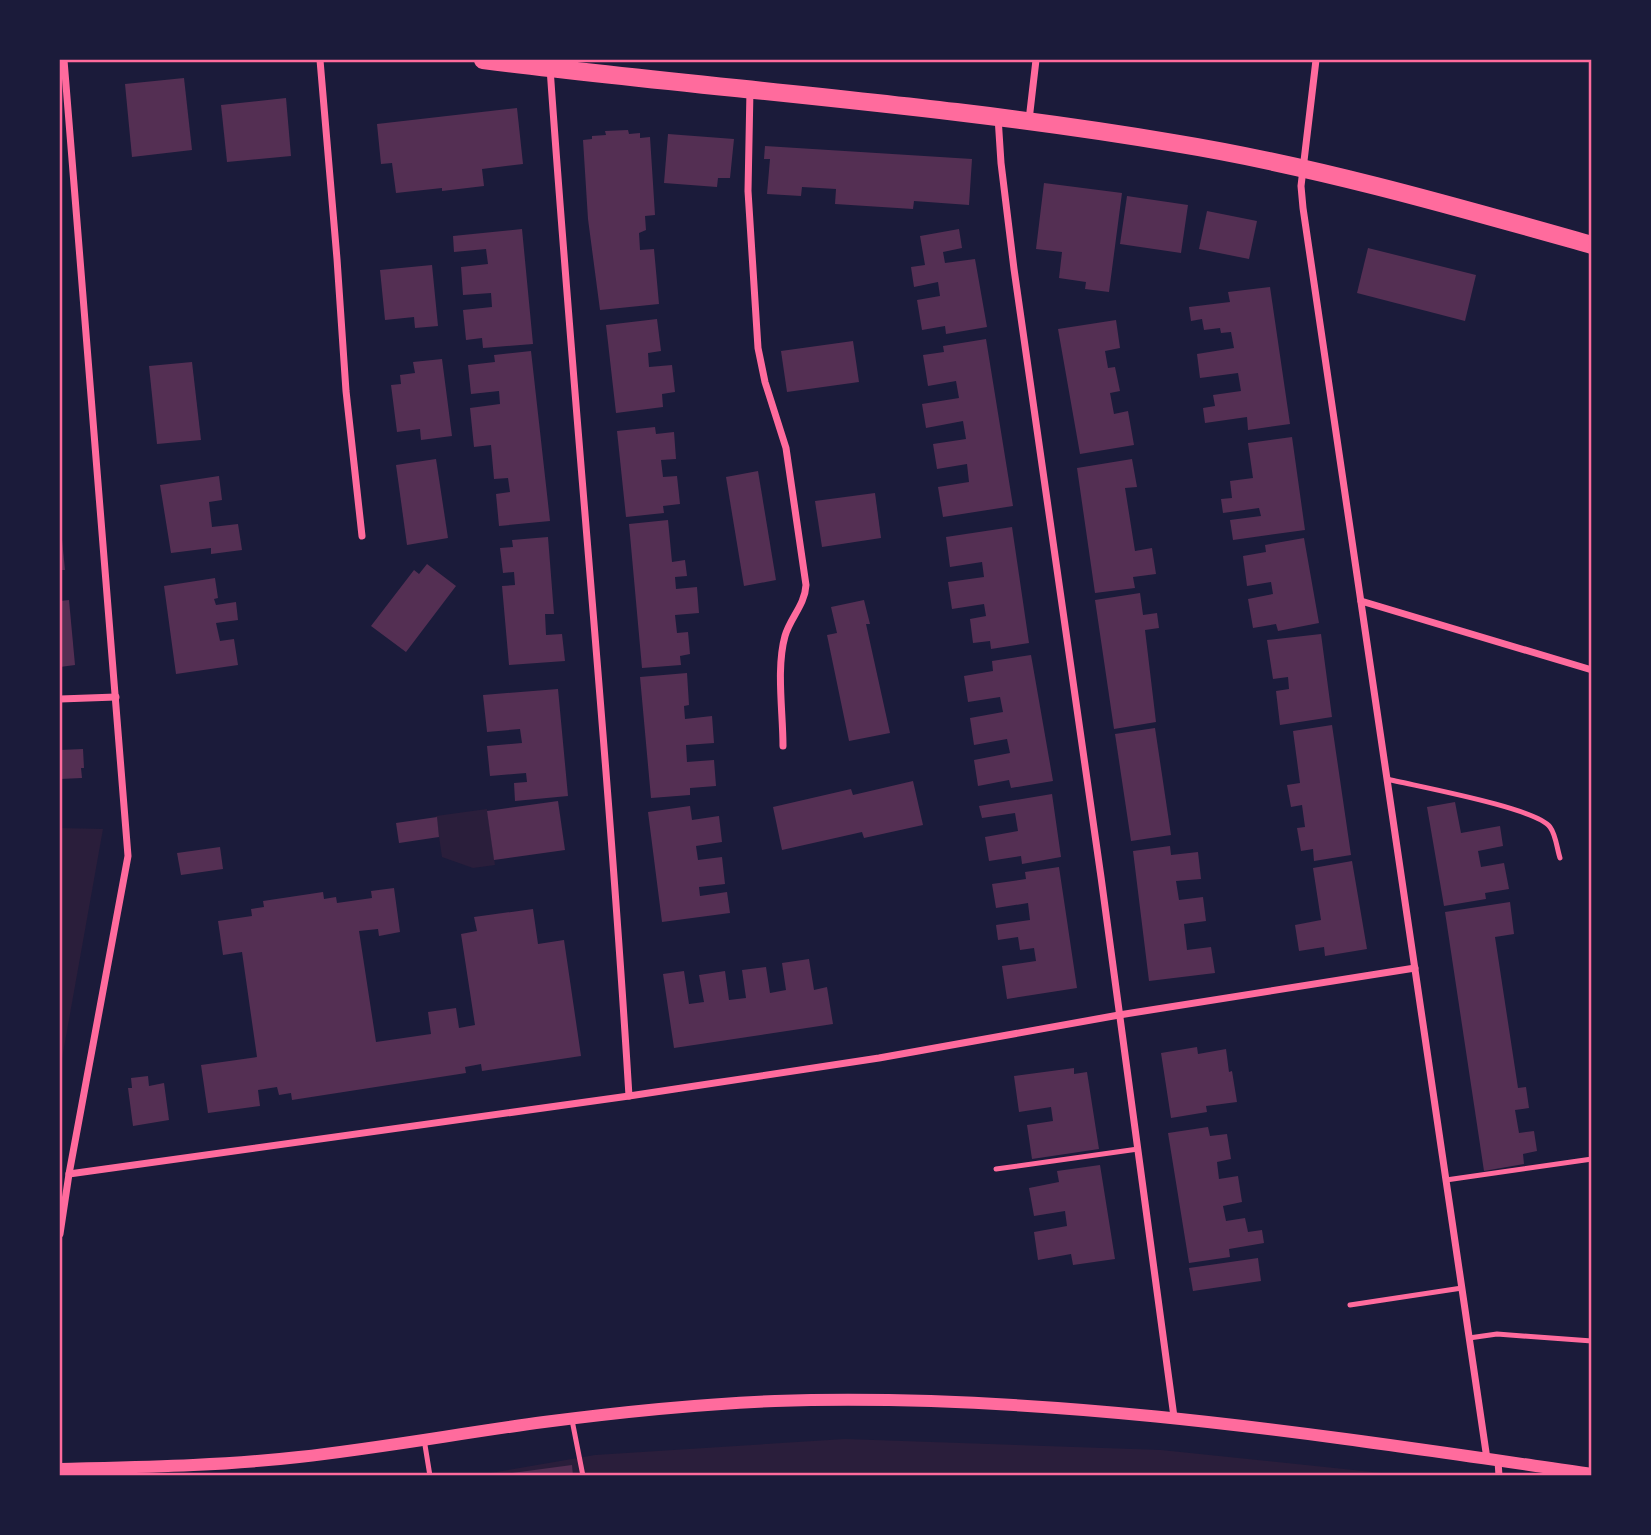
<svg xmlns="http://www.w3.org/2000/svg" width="1651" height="1535" font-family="'Alegreya Sans',sans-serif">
<rect width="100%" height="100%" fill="#1b1b3a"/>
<g fill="#2a1e3b">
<polygon points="487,809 495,865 473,868 442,857 436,816"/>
<polygon points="60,828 103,829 60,1070"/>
<polygon points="845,1439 1161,1450 1401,1475 473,1476 595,1455"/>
</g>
<g fill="#542f53">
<polygon points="184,78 192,150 132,157 125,84"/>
<polygon points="286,98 291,156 227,162 221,105"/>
<polygon points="517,108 523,164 482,169 484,186 442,191 442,188 396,193 392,163 381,164 377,124"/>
<polygon points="628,130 629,134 640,133 640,138 650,137 655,215 645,216 646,230 639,233 640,250 654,249 659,304 600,310 588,219 583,140 592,139 592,136 606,135 605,131"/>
<polygon points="668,134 734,139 730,178 718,178 717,187 664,183"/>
<polygon points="765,146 972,159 969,205 914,201 913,209 835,204 836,189 802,187 801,196 767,194 770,159 764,159"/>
<polygon points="1044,183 1122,193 1109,292 1085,289 1086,282 1059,278 1062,252 1036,249"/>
<polygon points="1127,196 1188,205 1181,253 1120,244"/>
<polygon points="1207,211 1257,221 1249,259 1199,249"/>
<polygon points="522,229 533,344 483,348 482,338 466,340 463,310 492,307 491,293 463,295 461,267 488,264 486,249 454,252 453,236"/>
<polygon points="959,229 962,248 943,252 945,263 975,259 987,327 946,334 945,326 922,330 917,300 940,296 938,282 914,287 911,267 925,265 920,236"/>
<polygon points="1368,248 1476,275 1465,321 1357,293"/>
<polygon points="432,265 438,326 415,328 414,317 385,320 380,270"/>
<polygon points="1270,287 1290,424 1248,430 1247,417 1205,423 1203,408 1215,406 1213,395 1241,391 1238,373 1200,378 1197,354 1234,348 1231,332 1221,333 1220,328 1204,330 1202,319 1191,321 1189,307 1230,302 1228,292"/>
<polygon points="657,319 661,351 648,353 649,367 672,365 675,392 662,394 663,407 616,413 606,325"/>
<polygon points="1116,320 1120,348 1105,351 1108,368 1115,367 1120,391 1110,393 1114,414 1128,411 1134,445 1080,454 1058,329"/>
<polygon points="986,339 1013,506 943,517 938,487 969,482 967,464 937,469 933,444 966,439 963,421 926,428 922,404 959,398 956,381 928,386 923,355 944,352 943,346"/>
<polygon points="853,341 859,382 787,392 781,351"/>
<polygon points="531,351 550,521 499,526 496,494 510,492 508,478 494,479 491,445 474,447 470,408 500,404 499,391 471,394 468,365 495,362 494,355"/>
<polygon points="442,359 452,436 421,440 420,429 397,432 391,385 401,384 400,375 415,373 413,362"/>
<polygon points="192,362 201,440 157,444 149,366"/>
<polygon points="655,427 656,434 674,432 676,459 661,460 663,477 677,476 680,504 663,506 664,513 626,517 617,431"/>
<polygon points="1292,437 1305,530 1233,540 1230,520 1261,516 1259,508 1223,513 1221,499 1232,498 1230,481 1253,478 1248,443"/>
<polygon points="436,459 448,538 407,545 396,465"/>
<polygon points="1132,459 1137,487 1125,488 1135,551 1152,548 1156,574 1133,577 1135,588 1095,593 1077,468"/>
<polygon points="758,471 776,580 744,586 726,477"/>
<polygon points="219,476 222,500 209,502 212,527 238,524 242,550 211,554 211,548 171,553 160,485"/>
<polygon points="875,493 881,538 822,547 815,501"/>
<polygon points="668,520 672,562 685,560 687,576 675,577 676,589 697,587 699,613 675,615 677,633 688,632 690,654 680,656 681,665 642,668 629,524"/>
<polygon points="1012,527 1029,643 991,649 990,641 973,643 970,619 986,616 984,604 952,609 948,582 984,577 982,562 950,567 946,537"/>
<polygon points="60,529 61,529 65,570 60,570"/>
<polygon points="548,537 554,614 545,614 546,635 562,634 565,661 509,665 502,586 515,585 514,572 503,573 500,548 513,547 512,540"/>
<polygon points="1304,538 1319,623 1278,631 1276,624 1253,628 1248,599 1273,594 1271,582 1247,586 1243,556 1266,552 1265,545"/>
<polygon points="427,564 456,586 406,652 371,626 414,570 419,574"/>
<polygon points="215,578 218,598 214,599 216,605 236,602 238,620 216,623 220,641 234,639 238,665 176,674 164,586"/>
<polygon points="1140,593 1143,615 1157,613 1159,628 1145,630 1156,722 1114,729 1095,600"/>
<polygon points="69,600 75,665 60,667 60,601"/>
<polygon points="864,600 870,624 866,624 890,733 849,741 827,635 837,633 831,607"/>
<polygon points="1321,634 1332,717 1280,725 1276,691 1289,689 1288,677 1273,679 1267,640"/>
<polygon points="1031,655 1053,781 1011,788 1009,780 978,786 974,760 1010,753 1007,739 974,745 970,718 1003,712 1000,697 968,702 964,676 993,671 992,661"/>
<polygon points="687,673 689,705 684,706 685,719 712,716 714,743 686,745 687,762 714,760 716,786 690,788 690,795 651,798 640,677"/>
<polygon points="558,689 568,796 515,801 514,783 527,782 526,773 490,776 487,746 522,743 520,729 487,732 483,695"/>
<polygon points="1332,725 1351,855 1314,861 1313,849 1301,851 1297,828 1305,827 1302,805 1291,807 1287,785 1300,783 1293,731"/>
<polygon points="1155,728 1171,835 1131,841 1115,734"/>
<polygon points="83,749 84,768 81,768 82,778 60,779 60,750"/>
<polygon points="913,781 923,825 864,838 862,832 782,850 773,807 851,789 853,795"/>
<polygon points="1052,794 1061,857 1022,864 1021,856 989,861 985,837 1018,831 1015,813 982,818 979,806"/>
<polygon points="558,801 565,850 494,860 487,811"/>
<polygon points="1455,802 1461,833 1500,826 1503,846 1478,851 1481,867 1504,863 1509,889 1485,893 1486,899 1444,906 1427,807"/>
<polygon points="690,806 692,820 719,816 722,842 696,846 698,860 722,857 725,884 699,887 700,896 727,892 730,913 662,922 648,812"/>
<polygon points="437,817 439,837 399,843 396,823"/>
<polygon points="1170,846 1171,855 1198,852 1201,879 1176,881 1179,900 1203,897 1206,921 1184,924 1187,950 1211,947 1215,973 1149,981 1133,851"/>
<polygon points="220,847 223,869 181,875 177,853"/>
<polygon points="1352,861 1367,949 1325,956 1324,947 1299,951 1295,925 1321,920 1313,868"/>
<polygon points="1059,867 1077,988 1007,999 1002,966 1036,961 1034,948 1020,950 1018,937 998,940 996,925 1030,920 1028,903 996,908 992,884 1026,879 1025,872"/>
<polygon points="394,888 400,932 379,936 378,929 359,931 376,1042 431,1034 428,1012 456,1008 459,1028 475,1025 461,934 477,931 474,917 533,909 538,944 564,940 581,1056 482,1071 481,1064 465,1067 466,1073 292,1100 291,1093 279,1095 277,1087 258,1090 260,1106 208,1113 201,1065 257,1057 242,952 223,955 218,921 252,916 251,909 264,907 263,901 323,892 324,899 336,897 337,903 372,898 371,891"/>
<polygon points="1510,902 1514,934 1495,937 1518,1088 1526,1087 1529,1108 1515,1110 1519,1133 1534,1131 1537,1151 1523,1154 1524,1164 1484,1171 1445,912"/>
<polygon points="809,959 814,990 827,987 833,1024 674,1048 663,974 684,971 689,1004 704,1002 699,975 725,971 729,1000 746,998 742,970 766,967 770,993 786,990 782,963"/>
<polygon points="1197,1047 1198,1054 1226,1049 1229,1072 1232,1071 1237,1102 1206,1106 1207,1112 1171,1118 1161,1053"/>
<polygon points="1074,1068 1074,1074 1087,1072 1099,1149 1032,1159 1027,1125 1053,1121 1051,1107 1019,1112 1014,1076"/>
<polygon points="148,1076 149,1086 164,1083 169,1120 133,1126 128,1088 132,1088 131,1078"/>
<polygon points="1208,1127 1210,1136 1227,1134 1231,1159 1217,1162 1219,1179 1238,1176 1242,1202 1223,1206 1226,1221 1245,1218 1248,1232 1262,1230 1264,1243 1229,1249 1230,1257 1189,1263 1168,1133"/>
<polygon points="1100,1165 1115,1259 1073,1265 1071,1254 1038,1260 1034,1232 1067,1226 1065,1211 1034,1216 1029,1188 1059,1182 1057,1171"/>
<polygon points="1258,1258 1261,1281 1193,1291 1189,1268"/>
<polygon points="572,1465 573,1476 512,1476 512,1473"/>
</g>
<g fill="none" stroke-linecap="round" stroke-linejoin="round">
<g stroke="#ff6b9d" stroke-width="5">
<path d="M 1387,779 C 1415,786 1537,808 1550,827 C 1556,835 1557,849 1560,858"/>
<polyline points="996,1169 1138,1149"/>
<polyline points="1446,1180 1592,1159"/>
<polyline points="1350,1305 1462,1288"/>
<polyline points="1469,1338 1497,1334 1592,1341"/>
<polyline points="572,1420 583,1476"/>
<polyline points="424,1439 430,1476"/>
</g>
<g stroke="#ff6b9d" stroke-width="7">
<polyline points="320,60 337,259 346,391 362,536"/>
<polyline points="1316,60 1301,186 1303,208 1487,1459"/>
<path d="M 550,68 C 574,411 608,753 629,1096"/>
<path d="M 750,90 L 748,191 L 758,348 L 765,382 L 786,448 L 806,585 C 805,605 790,618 785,636 C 776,668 783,712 783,746"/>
<polyline points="998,117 1001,163 1014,269 1101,877 1174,1417"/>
<polyline points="1029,120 1036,60"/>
<polyline points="1361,601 1592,670"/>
<polyline points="60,699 116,697"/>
<polyline points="69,1174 629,1096 879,1058 1119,1015 1415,968"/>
<polyline points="60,1234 69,1174 128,856 64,60"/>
<polyline points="1498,1461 1499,1476"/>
</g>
<path stroke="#ff6b9d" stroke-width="12" d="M 60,1469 C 139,1467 220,1466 299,1457 C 381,1448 462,1433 544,1422 C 621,1412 698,1404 775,1401 C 1050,1392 1321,1435 1592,1474"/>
<path stroke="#ff6b9d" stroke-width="18" d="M 483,60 C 713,89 945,104 1174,143 C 1315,166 1454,206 1592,245"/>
</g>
<rect width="1651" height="1535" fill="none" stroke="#1b1b3a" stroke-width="122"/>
<rect x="61" y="61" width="1529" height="1413" fill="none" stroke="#ff6b9d" stroke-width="2.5"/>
</svg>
